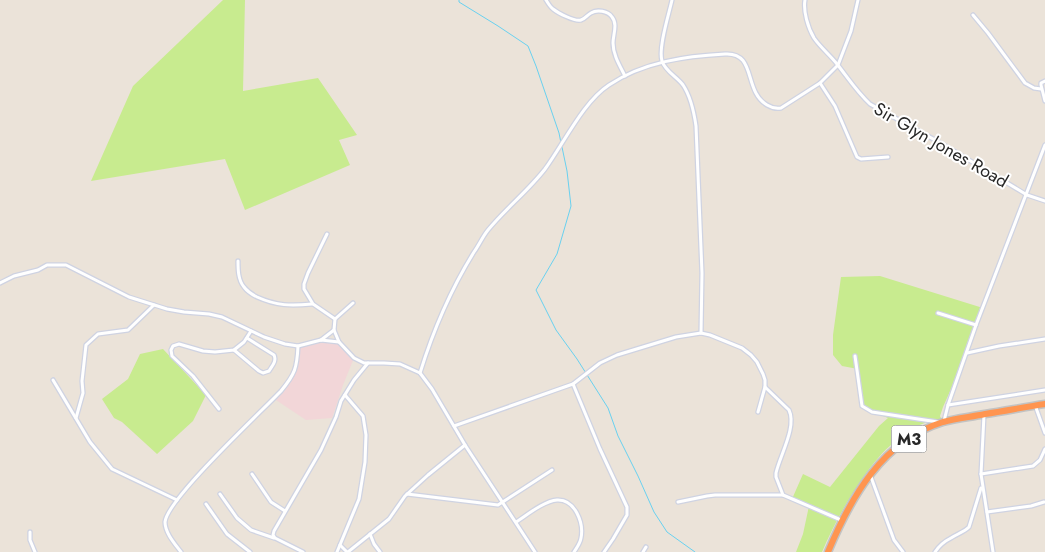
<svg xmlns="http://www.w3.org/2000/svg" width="1045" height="552" font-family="Jost,sans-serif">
<rect width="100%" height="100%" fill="#ebe3d9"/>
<polygon fill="#f2d6d8" points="321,340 339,342 354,358 343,385 332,418 306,420 276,400 276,396 295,372 298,346"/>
<g fill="#c8eb8f">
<polygon points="223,0 245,0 243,91 318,78 357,135 339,140 350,165 245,210 225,159 91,181 133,86"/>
<path d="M 880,276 L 983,308 L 967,353 L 943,407 L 940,416 L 943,422 C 933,418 920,424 911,430 C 900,438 888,446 879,457 C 857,482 835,521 822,552 L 796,552 L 803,534 L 809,506 L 792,499 L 803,474 L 830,487 L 879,426 L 888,418 L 872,412 L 862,406 L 858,369 L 842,366 L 833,355 L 833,335 L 841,277 Z"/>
<polygon points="163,349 206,395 193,421 157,454 122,422 114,418 102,399 128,379 140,354"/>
</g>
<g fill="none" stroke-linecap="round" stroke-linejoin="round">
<g stroke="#69d1f0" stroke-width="1">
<polyline points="459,0 459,2 498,26 528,46 536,66 559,133 561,143"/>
<polyline points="562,147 567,171 571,206 557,254 536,290 556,330 577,359 608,408 618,436 638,476 654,512 667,532 695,552"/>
</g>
<defs>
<g id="street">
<path d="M 546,0 C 548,3 550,7 553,9 C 558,13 575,22 581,20 C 585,19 587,15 591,13 C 597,9 608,11 612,17 C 618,24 613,35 613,43 C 613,55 620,66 625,76"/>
<path d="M 672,0 C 669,14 658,48 662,61 C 665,71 677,77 683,85 C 691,97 694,112 696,126 L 702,273 L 701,333"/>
<path d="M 805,0 C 803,11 808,28 814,38 C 820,47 830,55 837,64 C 848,78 857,92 870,104 L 944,145 L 1027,195 L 1045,201"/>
<polyline points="973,15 988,33 1025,83 1034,88 1041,89"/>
<polyline points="1045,81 1041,83 1041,85 1045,101"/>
<polyline points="820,83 835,106 857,157 861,159 888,157"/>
<polyline points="327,234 308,273 304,284 304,289 313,304 335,319"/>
<path d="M 238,261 C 238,269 238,280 244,287 C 247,291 253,295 257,297 C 277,306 291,306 312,304"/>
<polyline points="0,283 14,276 38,270 47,265 66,265 129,297 167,309 184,312 209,314 222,317 264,337 285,344 298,346 321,340 339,342"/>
<polyline points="353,303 335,319 334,330 339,342 354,358 364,363 384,363 400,364 420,373 432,389 465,445 535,552"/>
<polyline points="938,313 976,325"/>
<polyline points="321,340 334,330"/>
<path d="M 234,350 L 259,371 L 263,373 L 269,371 C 272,366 277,361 274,355 L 247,338"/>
<polyline points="967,353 999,346 1045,339"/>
<polyline points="855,356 862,406 872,412 938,422"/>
<path d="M 420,373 C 433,331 451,289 474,252 C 479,245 483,236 488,230 C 506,208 528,191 545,169 C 564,143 583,102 609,85 C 643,62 686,56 725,54 C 757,52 743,91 767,105 C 772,108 776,109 781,108 L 820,83 L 838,65 L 851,31 L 858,0"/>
<polyline points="53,380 90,442 112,469 177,500"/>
<polyline points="573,384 600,449 627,507 627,515 613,539 604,552"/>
<path d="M 765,387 L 789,410 C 797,427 780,455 776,473 L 776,477 L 783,495"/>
<polyline points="948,405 1045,390"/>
<polyline points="1035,405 1045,433"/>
<polyline points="219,409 193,376 172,356 171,350 173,346 179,344 203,351 215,352 234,350 244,342 251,331"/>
<polyline points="984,415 981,474 993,552"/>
<polyline points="76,418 83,393 82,381 86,345 98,334 128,330 154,305"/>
<polyline points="944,421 948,405 976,325 1045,145"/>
<polyline points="454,426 573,384 600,363 617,355 676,337 701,333 710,335 742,348 751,355 757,362 763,374 765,380 765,387 758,412"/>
<polyline points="252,474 271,502 285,511"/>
<polyline points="981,474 1033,466 1040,460 1045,449"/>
<polyline points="871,477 894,540 903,552"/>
<polyline points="220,494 237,518 251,530 274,538"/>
<polyline points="407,494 498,505 552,470"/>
<polyline points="678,502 707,496 715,495 783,495 841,520"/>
<polyline points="206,504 227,534 250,552"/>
<polyline points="987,512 1031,506 1044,502"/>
<path d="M 516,522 C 527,515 544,501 557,500 C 575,499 584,523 581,538 C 580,544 577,547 574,552"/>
<polyline points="30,532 30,540 35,552"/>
<polyline points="370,534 374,544 380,552"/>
<polyline points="340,545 347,552"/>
<path d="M 181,552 C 175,544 165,533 165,522 C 167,499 261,412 281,391 C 295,374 297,368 298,346"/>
<polyline points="303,552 275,538 273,535 274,531 321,450 336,417 341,401 354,380 368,363"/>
<polyline points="337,552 359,499 365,462 366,435 363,416 345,395"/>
<polyline points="348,552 389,519 405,496 428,475 465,445"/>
<polyline points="643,552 646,547"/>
<path d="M 935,552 C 939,546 945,541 951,538 C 957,534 964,532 969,527 L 981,488"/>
</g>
<path id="highway" d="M 828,552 C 851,497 882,441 943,422 C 957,418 971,417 985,414 C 1005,411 1025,407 1045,404"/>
</defs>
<use href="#street" stroke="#cfd3e2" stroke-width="5.5"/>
<use href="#highway" stroke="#c3c3c3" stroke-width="9"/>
<use href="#street" stroke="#fff" stroke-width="3"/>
<use href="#highway" stroke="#ff9550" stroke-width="6"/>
</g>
<g text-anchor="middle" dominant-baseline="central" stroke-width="4" stroke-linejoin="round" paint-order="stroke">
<rect fill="#fff" stroke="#686868" stroke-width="1" x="891.5" y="425.5" width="35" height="27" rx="4"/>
<g font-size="16" font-weight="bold" fill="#282828">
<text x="909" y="439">M3</text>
</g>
<g font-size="18" fill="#282828" stroke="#fff">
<text transform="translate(941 145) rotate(30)">Sir Glyn Jones Road</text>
</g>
</g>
</svg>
